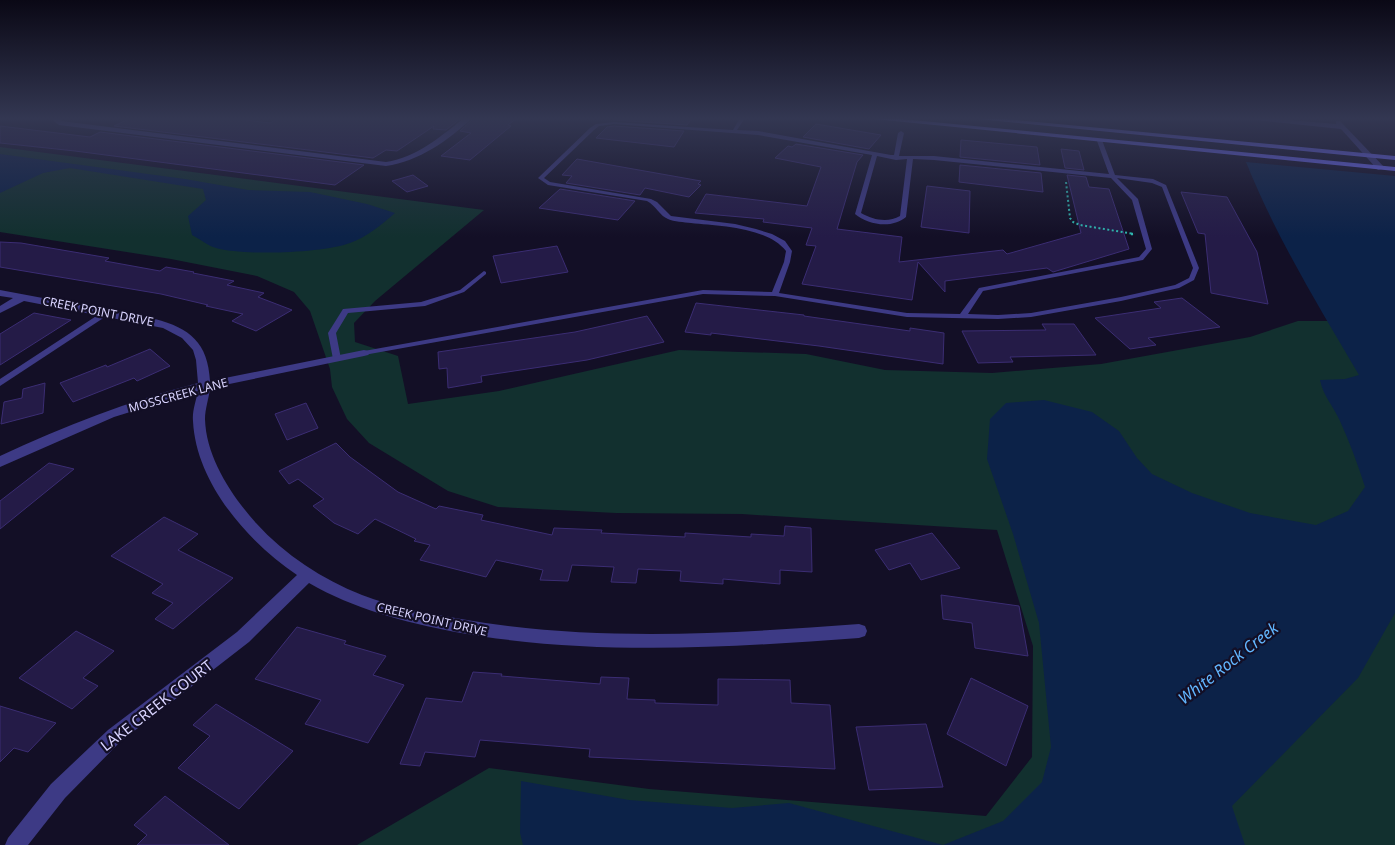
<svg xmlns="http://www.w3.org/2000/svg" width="1395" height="845" font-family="'Noto Sans',sans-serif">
<rect width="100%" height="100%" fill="#130f26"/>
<polygon fill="#12302f" points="0,147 484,210 375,301 354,323 355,342 398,356 408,404 499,391 679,350 806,354 885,370 992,373 1101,364 1250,337 1298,321 1395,321 1395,845 357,845 489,768 649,789 986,816 1032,757 1033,646 997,530 742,514 616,513 498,507 448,491 369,443 347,419 332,387 330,369 310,311 294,292 257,276 171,259 0,232"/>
<g fill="#0c2248">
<path d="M 0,154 L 185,179 L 248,190 L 310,192 L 367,204 L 395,213 C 381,225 367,237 350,243 C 323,253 244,256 216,248 C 208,246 200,239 192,235 L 188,216 L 206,200 L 203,189 L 70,168 L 43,173 L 0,193 Z"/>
<path d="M 1246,162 L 1395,176 L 1395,613 L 1358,678 L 1232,806 L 1245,845 L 523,845 L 520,833 L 521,781 L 629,800 L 732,808 L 789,803 L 943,845 L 1003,821 L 1042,782 L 1051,747 L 1039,623 L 1013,534 L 987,459 L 990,419 L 1006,403 L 1044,400 L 1092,412 L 1119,431 L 1137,458 L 1152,474 L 1192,493 L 1250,513 L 1316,525 L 1348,511 L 1365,487 C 1358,465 1350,443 1340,421 C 1334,407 1323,396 1320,380 L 1345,379 L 1359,375 C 1318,305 1276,237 1246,162 Z"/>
</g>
<g fill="#241b47" stroke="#3b2d73">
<polygon points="131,118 230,118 270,123 279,118 461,118 446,130 433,129 434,126 397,151 386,150 373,158 114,126"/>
<polygon points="474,118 517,118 508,125 511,126 470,160 441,156 471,133 460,131"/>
<polygon points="616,118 692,118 687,125 614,120"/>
<polygon points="816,124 881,135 869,149 803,137"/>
<polygon points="0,126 90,137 100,132 364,165 335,185 75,151 0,143"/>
<polygon points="614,126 684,131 674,147 596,138 607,127"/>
<polygon points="961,140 1037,147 1040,165 960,157"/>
<polygon points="796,144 863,155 857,162 837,229 902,237 899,262 1003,250 1007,254 1081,233 1067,175 1086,177 1089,187 1109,189 1129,249 1053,272 1047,268 945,281 945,292 918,262 912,300 802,284 816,246 806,245 812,228 763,222 764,219 695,213 706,194 807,206 821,167 775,158 788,146 792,147"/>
<polygon points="1061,149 1079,151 1084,170 1065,168"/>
<polygon points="577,159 701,181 698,184 701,185 689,197 645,188 640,195 566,183 572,176 562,175"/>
<polygon points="960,165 1041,173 1043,192 959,182"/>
<polygon points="413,175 428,186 407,192 392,181"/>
<polygon points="927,186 970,191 969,233 921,227"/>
<polygon points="560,189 635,201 618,220 539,208"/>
<polygon points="1181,192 1227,197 1257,252 1268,304 1211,293 1205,234 1198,233"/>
<polygon points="0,242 21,243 109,258 105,261 160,271 166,267 194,272 193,273 234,281 227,285 264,293 258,297 292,310 256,331 232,321 243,314 206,306 208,305 161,294 0,267"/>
<polygon points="557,246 568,272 501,283 493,256"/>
<polygon points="1182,298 1220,327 1148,338 1156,345 1130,349 1095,318 1161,308 1154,302"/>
<polygon points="696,303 804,315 804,316 910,331 910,328 944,333 943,364 819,346 711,333 711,335 685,332"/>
<polygon points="34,313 71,320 0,365 0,334"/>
<polygon points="647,316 664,342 587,360 481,376 482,382 448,388 447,368 439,369 438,352 575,332"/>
<polygon points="1042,324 1074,324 1096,355 1010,357 1013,362 978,363 962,331 1046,330"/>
<polygon points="150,349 170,366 137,381 134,378 73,402 60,383 106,365 107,367"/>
<polygon points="45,383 43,413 1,424 4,402 22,398 23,389"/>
<polygon points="306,403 318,428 287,440 275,414"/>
<polygon points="336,443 350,457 398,492 436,509 439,506 483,515 481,520 552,535 554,528 602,530 601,533 685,537 685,533 751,537 751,534 784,536 785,526 811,528 812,572 780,570 780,584 723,579 723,584 680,581 681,571 638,569 636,583 611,582 614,567 572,565 568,581 540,580 543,570 496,560 486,577 420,560 430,545 414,541 416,539 375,519 358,534 334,523 313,506 324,499 298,479 289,484 279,471"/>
<polygon points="49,463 74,469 0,529 0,501"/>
<polygon points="164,517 198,534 178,550 233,578 173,629 155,619 173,603 152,593 163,584 111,556"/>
<polygon points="932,533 960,568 921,580 910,563 889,570 875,550"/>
<polygon points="941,595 1019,606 1028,656 975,648 972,623 943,619"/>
<polygon points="297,627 346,641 344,644 386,656 373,675 404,685 368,743 305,724 321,700 255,679"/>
<polygon points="76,631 114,651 83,678 98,686 72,709 19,678"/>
<polygon points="473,672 502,674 501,676 600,684 601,677 629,678 627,699 655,700 655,703 718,705 718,679 790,680 791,703 830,705 835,769 589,757 590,749 480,740 475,757 425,752 420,766 400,764 426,698 462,702"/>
<polygon points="971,678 1028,706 1006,766 947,734"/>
<polygon points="216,704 293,751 239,809 178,768 210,736 193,725"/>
<polygon points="0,706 56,723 28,752 14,748 0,762"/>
<polygon points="926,724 943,787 869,790 856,727"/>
<polygon points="165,796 229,845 137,845 147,835 134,825"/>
</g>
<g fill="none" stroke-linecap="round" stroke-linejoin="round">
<polyline stroke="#2fb8b0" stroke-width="2" stroke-dasharray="2 2.5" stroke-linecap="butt" points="1066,182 1070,218 1073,222 1080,225 1134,234"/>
<polyline stroke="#2fb8b0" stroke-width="2.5" stroke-dasharray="2 3" stroke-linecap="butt" points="1131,234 1134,234"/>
<g fill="#3d3a85" fill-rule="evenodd">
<path d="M 740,118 L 745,118 L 737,130 L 758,131 L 891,155 L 894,155 L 898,133 L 901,131 L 904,133 L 899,156 L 934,156 L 1109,174 L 1097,141 L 1102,140 L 1115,175 L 1153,179 L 1166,185 L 1199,268 L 1194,280 L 1179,288 L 1121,301 L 1031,317 L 998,319 L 907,317 L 775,296 L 703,294 L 364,355 L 360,353 L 364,351 L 703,290 L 772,292 L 784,262 L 786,251 C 767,227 719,226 691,223 C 684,222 674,222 668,219 C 660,216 656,206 647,201 L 548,185 L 538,178 L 590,128 L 596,124 L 614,122 L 733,130 ZM 614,124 L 758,135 L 872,155 L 855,214 C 868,225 892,229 906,217 L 913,159 L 934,160 L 1111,178 L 1132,200 L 1146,249 L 1139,257 L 979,288 L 960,314 L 907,313 L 779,293 L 790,262 L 792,251 L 785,241 L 772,234 L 756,229 L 735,224 L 671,216 L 657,202 L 651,199 L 550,182 L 544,178 L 594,130 L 599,126 ZM 877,156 L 896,160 L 907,159 L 900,216 C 888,223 873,220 861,213 ZM 1117,178 L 1152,183 L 1162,187 L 1193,268 L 1189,278 L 1175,285 L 1121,297 L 1031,313 L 998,315 L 968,314 L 983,291 L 1143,260 L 1152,249 L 1138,199 Z"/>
<polygon points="484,271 486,272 486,274 464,292 425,306 348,313 336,333 341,359 337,361 333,359 328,333 343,309 421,302 460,290"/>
<polygon points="104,311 107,311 111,313 0,386 0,379"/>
</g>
<g fill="#3d3a85" fill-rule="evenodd">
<path d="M 54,118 L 61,118 L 61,121 L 386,162 C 417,157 440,137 464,118 L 472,118 C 448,141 419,161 386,166 L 59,125 L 54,121 Z"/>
<polygon points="1237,118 1267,118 1336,124 1336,121 1340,121 1385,168 1378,170 1341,129"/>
<path d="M 0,290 L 155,319 C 190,328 208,343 210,381 L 364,350 L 368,351 L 370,353 L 368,355 L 364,356 L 210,388 C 209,398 205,409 205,419 C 206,457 231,495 256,523 C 285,555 322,579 362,595 C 393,607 428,613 461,619 C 593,642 726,634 859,624 L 865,626 L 867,631 L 865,636 L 859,638 C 724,648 589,656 455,632 C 404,622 354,609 309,583 L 249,642 L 120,742 L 65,798 L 28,845 L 5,845 L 8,838 L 51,784 L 108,730 L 237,632 L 297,575 C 248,542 196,483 193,421 C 192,411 196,401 198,391 L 114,417 L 0,467 L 0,456 C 64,426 129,401 198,383 L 196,360 L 193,350 L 182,338 L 163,328 L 24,301 L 0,313 L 0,306 L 13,298 L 0,296 Z"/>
</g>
<g fill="#6f6bff" fill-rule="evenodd">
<polygon points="864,118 892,118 1395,167 1395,171"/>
<polygon points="968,118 996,118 1395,156 1395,160"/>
</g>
</g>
<linearGradient id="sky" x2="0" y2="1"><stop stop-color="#0a0815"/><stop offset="0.5" stop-color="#333752"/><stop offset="1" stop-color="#333752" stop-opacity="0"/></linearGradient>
<rect width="1395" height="237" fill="url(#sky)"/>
<g text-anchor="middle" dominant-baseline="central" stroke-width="4.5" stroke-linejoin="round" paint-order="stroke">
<g font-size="12" fill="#d9d4ff" stroke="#130f26">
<text transform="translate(98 311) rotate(11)">CREEK POINT DRIVE</text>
<text transform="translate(178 395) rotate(-15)">MOSSCREEK LANE</text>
<text transform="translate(432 619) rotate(13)">CREEK POINT DRIVE</text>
</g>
<g font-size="15" fill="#d9d4ff" stroke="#130f26">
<text transform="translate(156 705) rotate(-38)">LAKE CREEK COURT</text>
</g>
<g font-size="16" font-style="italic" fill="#62b6ff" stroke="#130f26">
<text transform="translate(1228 663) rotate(-38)">White Rock Creek</text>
</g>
</g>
</svg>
